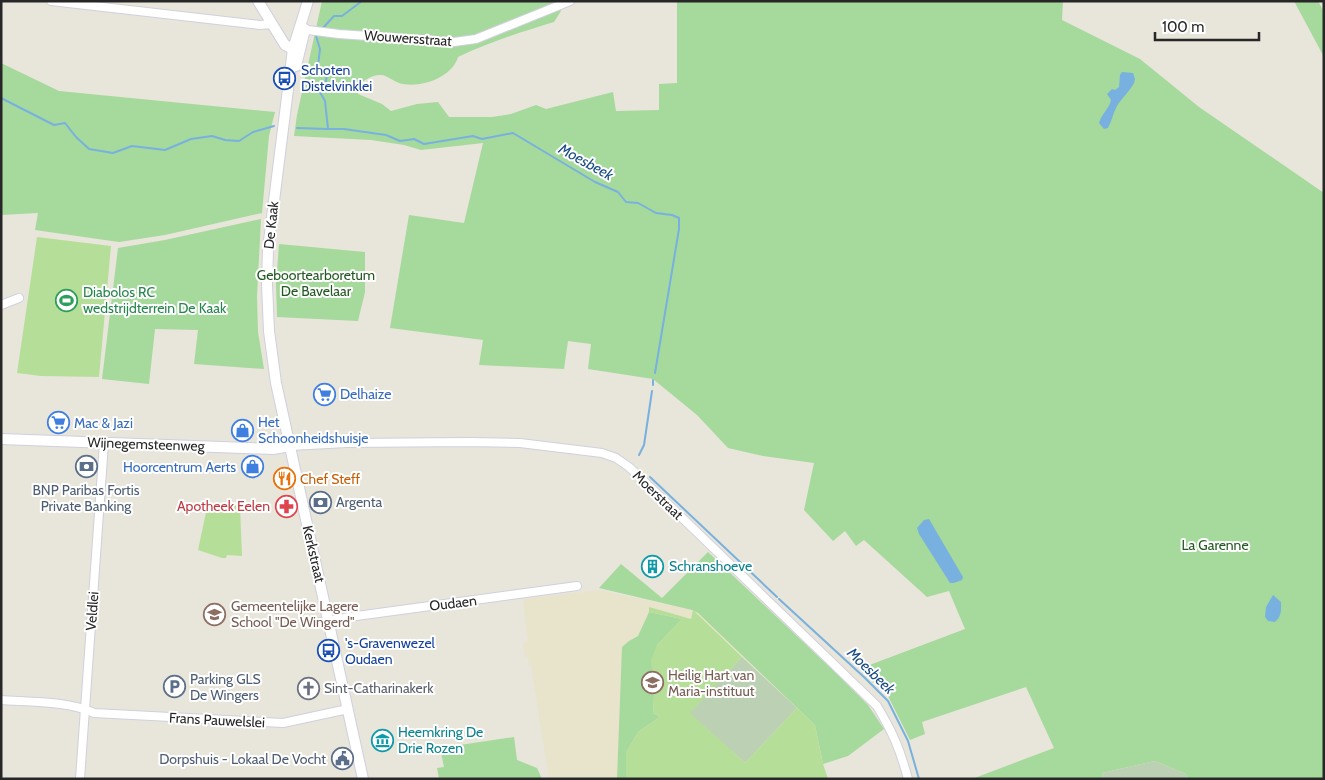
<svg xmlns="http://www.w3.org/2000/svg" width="1325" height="780" font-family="Cabin,sans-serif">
<rect width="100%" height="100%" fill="#e8e5da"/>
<polygon fill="#e8e4cb" points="598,590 697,611 816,726 825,779 549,779 531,665 529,665 528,658 525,658 523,643 528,641 523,599"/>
<g fill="#a6d99c">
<path d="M 322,1 L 557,1 L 561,11 L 554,22 C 521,32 489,42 458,57 C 452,78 419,89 399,83 C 393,81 388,76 382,75 C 372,74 364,81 357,85 L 358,94 L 382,104 L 391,111 L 417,104 L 438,102 L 449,117 L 492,117 L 511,114 L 536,105 L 546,109 L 613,92 L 616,111 L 659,110 L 659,84 L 677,83 L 677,1 L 1063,1 L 1062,20 L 1140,59 L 1199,107 L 1324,193 L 1324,779 L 1187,779 L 1186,774 L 1155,761 L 1102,773 L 1103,779 L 972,779 L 1054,748 L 1026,687 L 922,722 L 925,734 L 910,740 L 888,696 L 859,669 L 965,629 L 949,591 L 927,597 L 864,540 L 856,546 L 845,531 L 833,541 L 804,510 L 814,463 L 763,456 L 728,448 L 697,415 L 653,379 L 588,369 L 591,344 L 568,341 L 564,369 L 479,365 L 483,340 L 390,328 L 409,215 L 464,223 L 483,143 L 421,150 L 404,145 L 371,140 L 294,136 L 297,115 Z"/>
<polygon points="1294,1 1318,1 1324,12 1324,57"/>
<polygon points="1,63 59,91 275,112 269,136 262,213 165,235 119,242 35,230 38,213 1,215"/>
<polygon points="261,219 257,296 258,332 264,369 194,364 198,330 155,329 149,384 102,379 118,248 165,240"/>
<polygon points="279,244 365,252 365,292 358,321 277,317 276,284"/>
<polygon points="708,552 839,676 868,705 884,729 848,756 823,764 815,725 698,613 692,610 599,588 621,564 662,598"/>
<polygon points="649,612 682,619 657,645 653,713 660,717 638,732 626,753 626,779 617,779 622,647 629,641 638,636"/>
<polygon points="514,737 517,760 537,768 542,779 439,779 437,768 444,767 440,748"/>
</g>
<g fill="#bcd0b3">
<polygon points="742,657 797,708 745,763 689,713"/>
<polygon points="1155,761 1186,774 1187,779 1103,779 1102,773"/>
</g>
<g fill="#b5df99">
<polygon points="37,237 111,246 99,377 41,376 17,373"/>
<polygon points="208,503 240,505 242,556 227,555 226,558 222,558 198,550"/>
<polygon points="649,607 691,619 693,610 742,657 690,713 745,763 797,708 815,725 823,764 828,779 626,779 626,753 638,732 660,717 653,713 654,690 651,660 657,645 682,619 649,612"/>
</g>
<g fill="#78b1df">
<path d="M 1122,72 L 1133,73 L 1135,79 L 1134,83 C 1129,92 1122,98 1117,106 C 1113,113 1112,121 1108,128 L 1104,129 L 1099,123 C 1102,113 1109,109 1111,100 L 1107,94 L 1112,89 L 1115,90 L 1119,87 L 1120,75 Z"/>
<polygon points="929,519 963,577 962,580 954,583 950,583 919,534 917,528 924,520"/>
<path d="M 1273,595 L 1281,602 C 1281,610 1282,616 1275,622 L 1268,621 L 1265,617 L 1266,607 Z"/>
</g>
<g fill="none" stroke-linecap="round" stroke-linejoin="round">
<g stroke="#78b1df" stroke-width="2">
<polyline points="322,29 334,16 342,16 362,1"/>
<polyline points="1,98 54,125 65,123 76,137 89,149 113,153 132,146 165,150 191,139 212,136 225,140 239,141 253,132 274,126"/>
<polyline points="297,128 328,129 325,101 317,87 326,81 327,74 318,66 320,49 316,36 317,34"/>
<polyline points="328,129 344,129 386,135 400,141 414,139 424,144 473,136 482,139 513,133 595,182 618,192 626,202 638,203 656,213 672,215 679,218 679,229 655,373"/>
<polyline points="653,385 653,380"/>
<polyline points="639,455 644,445 652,391"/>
<polyline points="650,477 777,597"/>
<polyline points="779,599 865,678 888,701 908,741 919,779"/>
</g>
<defs>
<g id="street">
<polyline points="51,1 260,25 272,24"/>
<polyline points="300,29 339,34 454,42 476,39 570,1"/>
<polyline points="1,305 19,298"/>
<path d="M 290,446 L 347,443 L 470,442 L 520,443 L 602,453 L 616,458 L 629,467 L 673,509 L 877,706 C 893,733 900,749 908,779"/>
<polyline points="317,623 349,617 577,586"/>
<path d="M 1,700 C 30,702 68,701 94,713 L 283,723 L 348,709"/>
<polyline points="80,779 104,443"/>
</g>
<g id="secondary">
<polyline points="258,1 285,45 293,49"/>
<polyline points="308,1 293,49 268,249 267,285 269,331 276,383 363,779"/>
<polyline points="296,66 305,29"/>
<polyline points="1,439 273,449 290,446"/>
</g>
</defs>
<use href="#street" stroke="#d0d0de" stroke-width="10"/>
<use href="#secondary" stroke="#d0d0de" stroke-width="12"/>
<use href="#street" stroke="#fff" stroke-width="8"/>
<use href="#secondary" stroke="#fff" stroke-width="10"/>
</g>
<defs>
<symbol id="bus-ring" viewBox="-11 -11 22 22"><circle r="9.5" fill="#fff" stroke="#1a4fb4" stroke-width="1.5"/><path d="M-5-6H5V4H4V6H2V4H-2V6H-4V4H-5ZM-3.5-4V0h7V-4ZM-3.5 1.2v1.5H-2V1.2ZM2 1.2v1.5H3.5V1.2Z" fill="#1a4fb4"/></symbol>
<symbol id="stadium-ring" viewBox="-11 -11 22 22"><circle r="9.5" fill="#fff" stroke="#2e9e5b" stroke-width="1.5"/><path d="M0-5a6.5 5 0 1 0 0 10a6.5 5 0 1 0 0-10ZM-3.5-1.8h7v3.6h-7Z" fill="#2e9e5b"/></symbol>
<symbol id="supermarket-ring" viewBox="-11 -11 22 22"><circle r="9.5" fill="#fff" stroke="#3f7fe0" stroke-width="1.5"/><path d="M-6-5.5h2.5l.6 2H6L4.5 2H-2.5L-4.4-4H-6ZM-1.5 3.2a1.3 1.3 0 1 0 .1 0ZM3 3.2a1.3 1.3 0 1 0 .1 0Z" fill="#3f7fe0"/></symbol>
<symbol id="shop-ring" viewBox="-11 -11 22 22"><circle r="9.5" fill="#fff" stroke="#3f7fe0" stroke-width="1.5"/><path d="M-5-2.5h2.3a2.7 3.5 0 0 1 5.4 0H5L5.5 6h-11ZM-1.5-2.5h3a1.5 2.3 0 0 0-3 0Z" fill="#3f7fe0"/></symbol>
<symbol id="bank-ring" viewBox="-11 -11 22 22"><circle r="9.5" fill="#fff" stroke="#5c6f8a" stroke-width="1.5"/><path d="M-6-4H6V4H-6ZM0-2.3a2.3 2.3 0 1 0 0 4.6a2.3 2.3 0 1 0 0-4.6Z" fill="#5c6f8a"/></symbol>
<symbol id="restaurant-ring" viewBox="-11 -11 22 22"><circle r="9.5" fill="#fff" stroke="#e8710a" stroke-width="1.5"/><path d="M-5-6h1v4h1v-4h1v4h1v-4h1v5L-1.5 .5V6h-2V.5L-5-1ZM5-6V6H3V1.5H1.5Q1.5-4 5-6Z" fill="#e8710a"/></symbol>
<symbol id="pharmacy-ring" viewBox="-11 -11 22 22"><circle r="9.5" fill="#fff" stroke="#e0444e" stroke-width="1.5"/><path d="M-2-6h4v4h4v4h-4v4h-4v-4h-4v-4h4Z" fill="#e0444e"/></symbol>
<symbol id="building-ring" viewBox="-11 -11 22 22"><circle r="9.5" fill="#fff" stroke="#0f9aa8" stroke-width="1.5"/><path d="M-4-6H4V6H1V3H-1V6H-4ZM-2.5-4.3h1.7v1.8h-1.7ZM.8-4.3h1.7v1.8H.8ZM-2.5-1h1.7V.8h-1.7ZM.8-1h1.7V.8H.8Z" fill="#0f9aa8"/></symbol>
<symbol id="school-ring" viewBox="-11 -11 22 22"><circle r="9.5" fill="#fff" stroke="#8d6e63" stroke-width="1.5"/><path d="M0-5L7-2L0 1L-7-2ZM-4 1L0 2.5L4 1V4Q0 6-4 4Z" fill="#8d6e63"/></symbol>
<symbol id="parking-ring" viewBox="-11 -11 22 22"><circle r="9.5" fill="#fff" stroke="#5c6f8a" stroke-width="1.5"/><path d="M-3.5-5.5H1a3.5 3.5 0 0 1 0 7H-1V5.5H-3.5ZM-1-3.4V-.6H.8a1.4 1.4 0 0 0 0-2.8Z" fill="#5c6f8a"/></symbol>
<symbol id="church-ring" viewBox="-11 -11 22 22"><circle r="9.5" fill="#fff" stroke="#6b7280" stroke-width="1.5"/><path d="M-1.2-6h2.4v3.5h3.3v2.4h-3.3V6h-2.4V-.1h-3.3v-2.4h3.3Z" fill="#6b7280"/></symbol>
<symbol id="museum-ring" viewBox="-11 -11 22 22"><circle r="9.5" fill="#fff" stroke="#0f9aa8" stroke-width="1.5"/><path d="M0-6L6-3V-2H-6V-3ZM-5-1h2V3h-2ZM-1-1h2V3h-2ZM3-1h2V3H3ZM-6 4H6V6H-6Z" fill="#0f9aa8"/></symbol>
<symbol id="civic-ring" viewBox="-11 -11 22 22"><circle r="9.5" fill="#fff" stroke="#5c6f8a" stroke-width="1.5"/><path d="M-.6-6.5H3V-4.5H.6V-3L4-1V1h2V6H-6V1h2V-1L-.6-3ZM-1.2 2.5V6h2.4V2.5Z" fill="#5c6f8a"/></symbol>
</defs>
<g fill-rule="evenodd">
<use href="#bus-ring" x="272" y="66" width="25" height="25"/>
<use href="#stadium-ring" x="54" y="288" width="25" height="25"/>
<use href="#supermarket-ring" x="312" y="382" width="25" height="25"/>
<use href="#supermarket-ring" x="46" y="410" width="25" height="25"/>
<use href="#shop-ring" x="230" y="418" width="25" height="25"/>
<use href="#bank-ring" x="74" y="454" width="25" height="25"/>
<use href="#shop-ring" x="240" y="454" width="25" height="25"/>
<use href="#restaurant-ring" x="272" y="466" width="25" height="25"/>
<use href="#bank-ring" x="308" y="490" width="25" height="25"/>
<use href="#pharmacy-ring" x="274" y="494" width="25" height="25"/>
<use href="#building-ring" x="640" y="554" width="25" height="25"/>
<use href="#school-ring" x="202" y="602" width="25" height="25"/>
<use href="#bus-ring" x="316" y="638" width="25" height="25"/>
<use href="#school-ring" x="640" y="670" width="25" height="25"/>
<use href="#parking-ring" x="162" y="674" width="25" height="25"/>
<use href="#church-ring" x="296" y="676" width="25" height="25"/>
<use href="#museum-ring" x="370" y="728" width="25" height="25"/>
<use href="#civic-ring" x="330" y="746" width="25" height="25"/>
</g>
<g text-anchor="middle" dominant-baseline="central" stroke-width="4" stroke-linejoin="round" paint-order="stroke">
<g font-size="14" fill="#272727" stroke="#fff">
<text transform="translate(408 38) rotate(4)">Wouwersstraat</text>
<text transform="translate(271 225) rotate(-84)">De Kaak</text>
<text transform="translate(146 444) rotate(2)">Wijnegemsteenweg</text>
<text transform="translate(658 495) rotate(44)">Moerstraat</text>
<text transform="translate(314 554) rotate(77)">Kerkstraat</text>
<text transform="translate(453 603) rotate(-7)">Oudaen</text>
<text transform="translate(92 611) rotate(-86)">Veldlei</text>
<text transform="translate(217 720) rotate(3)">Frans Pauwelslei</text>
</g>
<g font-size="14" fill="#164399" stroke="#fff" text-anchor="start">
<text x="301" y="70">Schoten<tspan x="301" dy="16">Distelvinklei</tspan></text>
<text x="345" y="643">'s-Gravenwezel<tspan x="345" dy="16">Oudaen</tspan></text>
</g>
<g font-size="14" fill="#225a21" stroke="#fff">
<text x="316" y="275">Geboortearboretum<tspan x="316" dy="16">De Bavelaar</tspan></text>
<text x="1215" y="545">La Garenne</text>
</g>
<g font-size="14" fill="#27864d" stroke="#fff" text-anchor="start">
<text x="83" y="292">Diabolos RC<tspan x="83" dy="16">wedstrijdterrein De Kaak</tspan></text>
</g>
<g font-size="14" fill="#366cbe" stroke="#fff" text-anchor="start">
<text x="340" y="394">Delhaize</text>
<text x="258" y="422">Het<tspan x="258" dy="16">Schoonheidshuisje</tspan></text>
<text x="74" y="423">Mac &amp; Jazi</text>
<text x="236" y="467" text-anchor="end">Hoorcentrum Aerts</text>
</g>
<g font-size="14" fill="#c56008" stroke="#fff" text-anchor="start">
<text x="300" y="479">Chef Steff</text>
</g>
<g font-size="14" fill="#4e5e75" stroke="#fff" text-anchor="start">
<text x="86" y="490" text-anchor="middle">BNP Paribas Fortis<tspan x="86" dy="16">Private Banking</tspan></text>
<text x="336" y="502">Argenta</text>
<text x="190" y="679">Parking GLS<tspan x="190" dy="16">De Wingers</tspan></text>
<text x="326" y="759" text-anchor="end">Dorpshuis - Lokaal De Vocht</text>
</g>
<g font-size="14" fill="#be3a42" stroke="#fff" text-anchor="end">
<text x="270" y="506">Apotheek Eelen</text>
</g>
<g font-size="14" fill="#0d838f" stroke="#fff" text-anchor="start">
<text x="669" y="566">Schranshoeve</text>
<text x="398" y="732">Heemkring De<tspan x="398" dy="16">Drie Rozen</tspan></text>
</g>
<g font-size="14" fill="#785e54" stroke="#fff" text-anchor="start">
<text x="231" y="606">Gemeentelijke Lagere<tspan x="231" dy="16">School "De Wingerd"</tspan></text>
<text x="668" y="675">Heilig Hart van<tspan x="668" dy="16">Maria-instituut</tspan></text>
</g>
<g font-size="14" fill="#5b616d" stroke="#fff" text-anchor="start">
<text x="324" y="688">Sint-Catharinakerk</text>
</g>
<g font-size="15" font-style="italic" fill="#1c4e86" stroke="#fff">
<text transform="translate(586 162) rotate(29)">Moesbeek</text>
<text transform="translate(871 671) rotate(44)">Moesbeek</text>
</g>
</g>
<rect width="1325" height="780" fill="none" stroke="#272727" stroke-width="5"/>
<path d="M1155 32v8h104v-8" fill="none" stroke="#272727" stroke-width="2.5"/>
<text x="1162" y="32" font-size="15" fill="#272727" stroke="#ffffff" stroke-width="4" paint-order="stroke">100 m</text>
</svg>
